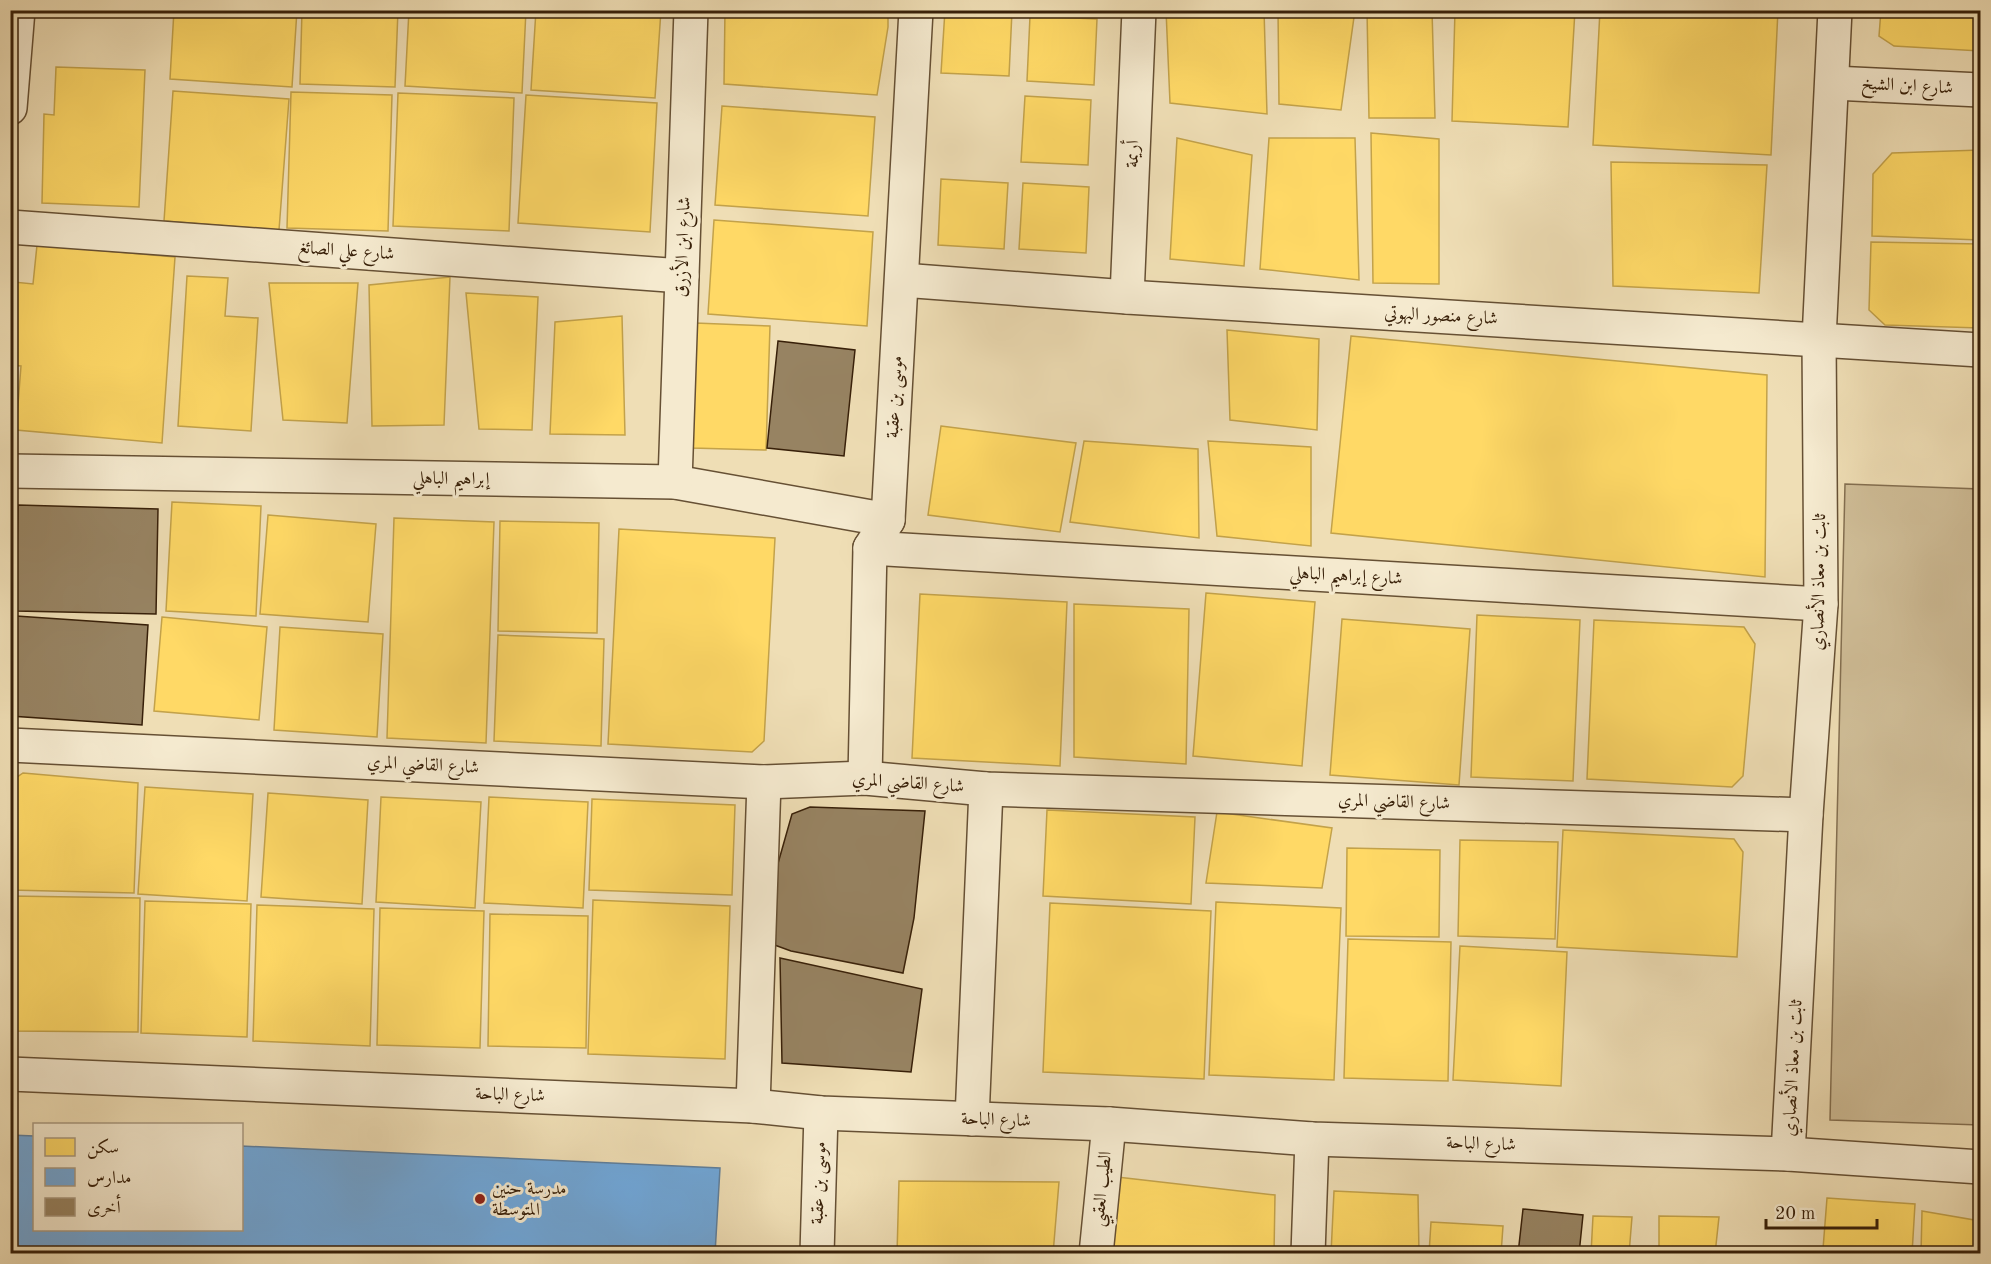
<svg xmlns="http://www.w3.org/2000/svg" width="1991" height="1264" font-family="'Old Standard TT',Amiri,serif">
<rect width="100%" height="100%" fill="#efdeb5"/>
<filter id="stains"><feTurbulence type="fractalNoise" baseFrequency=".00333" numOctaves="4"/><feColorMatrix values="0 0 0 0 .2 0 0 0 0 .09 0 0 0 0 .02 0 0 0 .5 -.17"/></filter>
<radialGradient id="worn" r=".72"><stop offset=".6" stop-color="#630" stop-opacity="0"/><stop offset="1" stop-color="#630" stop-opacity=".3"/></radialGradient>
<polygon fill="#d0be98" stroke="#846f50" stroke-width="1.5" points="1845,484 1980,489 1980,1125 1830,1120"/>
<g fill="#ffd966" stroke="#c3a24a" stroke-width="1.5">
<polygon points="174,10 297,10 292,87 170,79"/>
<polygon points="302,10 398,10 395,87 300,84"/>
<polygon points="409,10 526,10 522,93 405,86"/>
<polygon points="536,10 661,10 655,98 531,90"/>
<polygon points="725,10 888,10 888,27 877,95 724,84"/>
<polygon points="945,10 1012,11 1009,76 941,73"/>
<polygon points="1166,10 1264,10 1267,114 1170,103"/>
<polygon points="1278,10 1355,10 1341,110 1279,104"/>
<polygon points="1367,10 1432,10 1435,118 1369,118"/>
<polygon points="1455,10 1575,10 1568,127 1452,121"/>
<polygon points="1600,10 1778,10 1771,155 1593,145"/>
<polygon points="1881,10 1980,10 1980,51 1894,46 1879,36"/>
<polygon points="1030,16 1097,19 1094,85 1027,81"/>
<polygon points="56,67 145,70 139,207 42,203 44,114 54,115"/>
<polygon points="173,91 289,99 279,230 164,221"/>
<polygon points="291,92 392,95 388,231 287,228"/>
<polygon points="398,93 514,98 509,231 393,226"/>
<polygon points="526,95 657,103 650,232 518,223"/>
<polygon points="1025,96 1091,100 1088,165 1021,162"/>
<polygon points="722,106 875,117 868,216 715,205"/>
<polygon points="1371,133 1439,139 1439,284 1373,283"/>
<polygon points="1177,138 1252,155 1244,266 1170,259"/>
<polygon points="1269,138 1355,138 1359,280 1260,269"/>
<polygon points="1980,150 1980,240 1872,236 1873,174 1892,153"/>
<polygon points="1611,162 1767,165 1759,293 1613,286"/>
<polygon points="941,179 1008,183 1004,249 938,245"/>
<polygon points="1023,183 1089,187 1086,253 1019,249"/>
<polygon points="714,220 873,232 867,326 708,314"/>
<polygon points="1871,242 1980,244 1980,328 1885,325 1869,310"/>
<polygon points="37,245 175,257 162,443 16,430 21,366 10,365 10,321 14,282 33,284"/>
<polygon points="187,276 228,278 225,316 258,318 251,431 178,426"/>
<polygon points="450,277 444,425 372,426 369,285"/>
<polygon points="269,283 358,283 347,423 283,420"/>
<polygon points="466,293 538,297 532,430 479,429"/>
<polygon points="622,316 625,435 550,434 555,322"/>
<polygon points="695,323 770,326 766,450 692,448"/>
<polygon points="1227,330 1319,339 1317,430 1230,420"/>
<polygon points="1351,336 1767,375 1765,577 1331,533"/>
<polygon points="941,426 1076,443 1060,532 928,515"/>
<polygon points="1084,441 1198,449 1199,538 1070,522"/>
<polygon points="1208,441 1311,447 1311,546 1217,536"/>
<polygon points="172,502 261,506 256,616 166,611"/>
<polygon points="268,515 376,524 368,622 260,614"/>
<polygon points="394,518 494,522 486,743 387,738"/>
<polygon points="500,521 599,523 597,633 498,631"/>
<polygon points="619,529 775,538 764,741 752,752 608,744"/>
<polygon points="1206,593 1315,602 1302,766 1193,756"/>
<polygon points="920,594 1067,602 1060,766 912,758"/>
<polygon points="1074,604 1189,609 1186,764 1074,757"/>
<polygon points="1477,615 1580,620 1573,781 1471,777"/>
<polygon points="162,617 267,627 259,720 154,711"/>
<polygon points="1342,619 1470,629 1459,785 1330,775"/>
<polygon points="1594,620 1744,627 1755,644 1743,776 1732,787 1587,779"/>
<polygon points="280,627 383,634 377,737 274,730"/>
<polygon points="498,635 604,639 601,746 494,741"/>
<polygon points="23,773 138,783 134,893 10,890 10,782"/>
<polygon points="145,787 253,794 247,901 138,894"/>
<polygon points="268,793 368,800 362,904 261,897"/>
<polygon points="381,797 481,802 475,908 376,902"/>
<polygon points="489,797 588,802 583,908 484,903"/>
<polygon points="592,799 735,805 732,895 589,890"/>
<polygon points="1047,810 1195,817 1191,904 1043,896"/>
<polygon points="1217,812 1332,828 1322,888 1206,883"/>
<polygon points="1563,830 1734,839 1743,852 1737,957 1557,947"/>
<polygon points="1460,840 1558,842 1555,939 1458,936"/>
<polygon points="1347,848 1440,850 1439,937 1346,936"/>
<polygon points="10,896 140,898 138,1032 10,1031"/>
<polygon points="593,900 730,906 725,1059 588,1054"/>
<polygon points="145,901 251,904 247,1037 141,1033"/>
<polygon points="1216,902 1341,908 1334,1080 1209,1075"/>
<polygon points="1050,903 1211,911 1204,1079 1043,1072"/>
<polygon points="257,905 374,909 370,1046 253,1041"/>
<polygon points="380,908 484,911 480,1048 377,1045"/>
<polygon points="490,914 588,916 586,1048 488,1046"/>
<polygon points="1348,939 1451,942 1448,1081 1344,1078"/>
<polygon points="1460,946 1567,952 1561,1086 1453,1080"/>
<polygon points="1117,1177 1275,1195 1274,1254 1113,1254"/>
<polygon points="899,1181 1059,1182 1053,1254 897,1254"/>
<polygon points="1334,1191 1418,1195 1419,1254 1331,1254"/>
<polygon points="1827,1198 1915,1204 1912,1254 1817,1254 1818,1249 1823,1249"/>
<polygon points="1922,1211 1980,1221 1980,1254 1921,1254"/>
<polygon points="1593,1216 1632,1217 1629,1254 1591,1254"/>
<polygon points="1659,1216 1719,1217 1715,1254 1659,1254"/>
<polygon points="1431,1222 1503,1226 1501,1254 1429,1254"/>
</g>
<polygon fill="#6fa8dc" stroke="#5e7f9d" stroke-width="1.5" points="10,1135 34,1136 34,1230 242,1230 242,1146 720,1168 715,1254 10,1254"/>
<g fill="#978362" stroke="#382009" stroke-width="1.5">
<polygon points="778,341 855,350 844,456 767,448"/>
<polygon points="18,505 158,509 156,614 16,611"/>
<polygon points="16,616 148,625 142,725 10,716"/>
<polygon points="810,807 925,811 914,918 903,973 791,951 769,943 775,874 792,814"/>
<polygon points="780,958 922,989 911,1072 782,1063"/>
<polygon points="1523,1209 1583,1215 1579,1254 1518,1254"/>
</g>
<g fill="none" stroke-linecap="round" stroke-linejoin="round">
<defs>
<g id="street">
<polyline points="1833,83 1980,90"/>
<polyline points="10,108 18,10"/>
<polyline points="10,227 682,276"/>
<polyline points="902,280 1127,297 1980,350"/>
<polyline points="1127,297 1139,10"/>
<polyline points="10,471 675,482 888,520"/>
<polyline points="675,482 691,10"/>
<polyline points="870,548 1821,604"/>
<polyline points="10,745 764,782 865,778 986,789 1806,815"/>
<polyline points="865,778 870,548 888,520 916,10"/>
<polyline points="10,1074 753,1106 821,1113 1109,1124 1312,1139 1788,1154 1980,1167"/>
<polyline points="753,1106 764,782"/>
<polyline points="972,1119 986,789"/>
<polyline points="1788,1154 1806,815 1821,604 1819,339 1835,10"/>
<polyline points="817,1254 821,1113"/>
<polyline points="1096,1254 1109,1124"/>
<polyline points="1308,1254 1312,1139"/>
</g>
</defs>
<use href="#street" stroke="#665034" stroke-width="36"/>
<use href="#street" stroke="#f5eacf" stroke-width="33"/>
</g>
<circle fill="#8f2418" stroke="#f5eacf" stroke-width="2" cx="480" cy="1199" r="6"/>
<g text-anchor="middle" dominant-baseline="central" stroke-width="6" stroke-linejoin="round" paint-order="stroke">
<g font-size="18" fill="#382009" stroke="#f5eacf">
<text transform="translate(1907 86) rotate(3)">شارع ابن الشيخ</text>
<text transform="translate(1133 154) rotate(-88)">أريمة</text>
<text transform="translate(683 247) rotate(-88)">شارع ابن الأزرق</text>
<text transform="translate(346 251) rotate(4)">شارع علي الصائغ</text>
<text transform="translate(1441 316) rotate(3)">شارع منصور البهوتي</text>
<text transform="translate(895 397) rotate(-87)">موسى بن عقبة</text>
<text transform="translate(451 479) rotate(1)">إبراهيم الباهلي</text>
<text transform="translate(1346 576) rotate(3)">شارع إبراهيم الباهلي</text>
<text transform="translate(1819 582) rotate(-89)">ثابت بن معاذ الأنصاري</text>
<text transform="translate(423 765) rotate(3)">شارع القاضي المري</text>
<text transform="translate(908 783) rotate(4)">شارع القاضي المري</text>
<text transform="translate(1394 802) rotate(2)">شارع القاضي المري</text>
<text transform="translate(1793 1068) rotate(-87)">ثابت بن معاذ الأنصاري</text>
<text transform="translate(510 1095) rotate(2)">شارع الباحة</text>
<text transform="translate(996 1120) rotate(2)">شارع الباحة</text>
<text transform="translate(1481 1144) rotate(2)">شارع الباحة</text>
<text transform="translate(819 1183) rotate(-88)">موسى بن عقبة</text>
<text transform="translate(1102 1189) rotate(-84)">الطيب العقبي</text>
</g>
<g font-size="18" fill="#382009" stroke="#f5eacf" text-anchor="start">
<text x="492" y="1189">مدرسة حنين<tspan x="492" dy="21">المتوسطة</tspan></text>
</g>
</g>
<rect width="1991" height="1264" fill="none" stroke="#efdeb5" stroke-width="36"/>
<rect x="12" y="12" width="1967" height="1240" fill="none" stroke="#382009" stroke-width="3"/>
<rect x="18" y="18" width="1955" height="1228" fill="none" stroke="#382009" stroke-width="1.5"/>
<rect x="33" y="1123" width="210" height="108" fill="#f5eacf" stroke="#a99980" stroke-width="1.5"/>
<rect x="45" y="1138" width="30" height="18" fill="#ffd966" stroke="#a99980" stroke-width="1.5"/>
<text x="87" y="1153" font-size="18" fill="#382009">سكن</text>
<rect x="45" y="1168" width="30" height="18" fill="#6fa8dc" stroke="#a99980" stroke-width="1.5"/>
<text x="87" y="1183" font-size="18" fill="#382009">مدارس</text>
<rect x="45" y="1198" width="30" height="18" fill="#978362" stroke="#a99980" stroke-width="1.5"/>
<text x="87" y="1213" font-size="18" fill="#382009">أخرى</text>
<path d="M1766 1219v9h111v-9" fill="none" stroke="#382009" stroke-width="3"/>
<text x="1775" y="1219" font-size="18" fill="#382009" stroke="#f5eacf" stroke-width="4.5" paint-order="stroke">20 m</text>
<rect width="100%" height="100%" filter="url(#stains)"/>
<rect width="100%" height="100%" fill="url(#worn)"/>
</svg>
